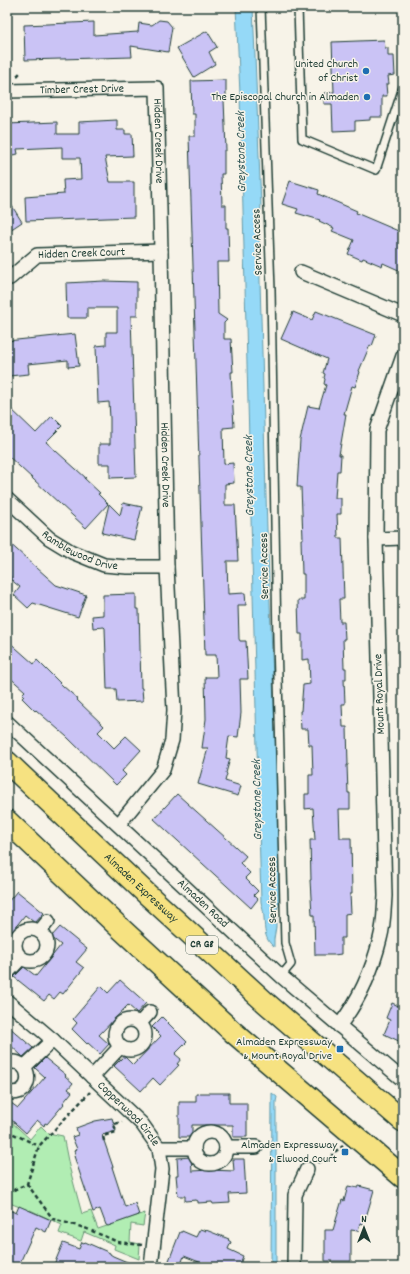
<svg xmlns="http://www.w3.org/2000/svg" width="410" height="1274" font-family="Dekko,sans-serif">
<rect width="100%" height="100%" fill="#f7f3e8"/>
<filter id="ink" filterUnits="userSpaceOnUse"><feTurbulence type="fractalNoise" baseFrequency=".025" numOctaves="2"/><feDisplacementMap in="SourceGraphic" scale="8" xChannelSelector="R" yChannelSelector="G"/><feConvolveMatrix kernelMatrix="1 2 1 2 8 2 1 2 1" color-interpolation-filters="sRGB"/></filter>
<g filter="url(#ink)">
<polygon fill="#b1edb3" stroke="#689574" points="7,1118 30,1139 41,1126 48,1133 63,1136 69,1166 82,1214 91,1211 98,1229 145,1213 143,1226 131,1224 130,1242 140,1244 139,1259 114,1249 115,1245 84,1232 81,1241 59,1233 62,1225 30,1210 30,1211 7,1202"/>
<g fill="#95d9f7" stroke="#669ba9">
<path d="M 236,7 L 253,7 L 261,205 L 259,228 L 260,282 L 267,530 L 277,780 L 279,862 L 279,903 L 276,912 L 276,927 L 274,939 L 274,947 C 264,939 265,930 264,918 C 264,912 262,907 261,902 L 240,94 Z"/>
<polygon points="272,1093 277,1097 276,1102 276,1267 271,1267"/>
</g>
<g fill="#cac3f5" stroke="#1f3d34">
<polygon points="159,20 167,21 172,27 168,52 131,46 132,57 25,60 24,25 94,22 94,35 138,32 139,23 152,25"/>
<polygon points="207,31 217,47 209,52 215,64 194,77 177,48"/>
<polygon points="384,40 385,48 388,48 388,56 394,56 395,75 388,76 389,84 386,84 387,96 382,96 382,117 370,117 370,120 355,121 355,130 333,131 332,104 324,104 324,93 334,92 332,42"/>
<polygon points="226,80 226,100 224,100 226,150 224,150 224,174 221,174 222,205 226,205 226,228 228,228 229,262 217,262 218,314 227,320 224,323 224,339 231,339 233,372 231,372 234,427 223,428 224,464 233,463 234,483 225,484 225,505 235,505 238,561 227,561 228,594 245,593 246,605 238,605 239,639 240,641 246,641 248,679 240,679 241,713 238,737 229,736 226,758 230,759 226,773 227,774 225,781 241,786 238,796 198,784 208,748 202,748 206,719 205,677 217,677 216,655 205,655 189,136 195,136 195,114 192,114 191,81"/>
<polygon points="117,120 117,130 125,130 125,134 132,134 133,156 105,157 110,182 134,182 134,217 26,221 25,197 64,194 63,180 81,179 80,158 62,158 62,147 17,149 18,154 7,156 7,124 57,122 57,134 79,134 79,122"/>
<polygon points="290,181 319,190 318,194 357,211 356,213 403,233 403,272 383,263 382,266 363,258 362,260 348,254 354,240 332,231 334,228 319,221 320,220 296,213 298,209 282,204"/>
<polygon points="7,198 22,222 7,232"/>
<polygon points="104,281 137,282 137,316 131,316 136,477 110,478 110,464 99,464 99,444 110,444 110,418 109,402 98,403 96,346 106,345 106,332 117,332 117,308 87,308 87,318 67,318 66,283"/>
<polygon points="316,311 376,335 372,346 370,345 359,371 360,372 355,387 352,386 344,414 346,414 339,455 341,455 340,471 337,471 335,498 341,498 341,514 337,514 338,538 342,538 344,599 339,599 340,622 344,622 345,639 343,639 344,668 346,668 346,679 344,679 345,704 342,704 343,727 347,727 348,765 347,765 348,793 350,793 350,809 339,809 340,838 351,838 352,894 350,894 351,913 345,914 345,938 341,938 341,954 334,955 315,955 314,915 312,915 310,880 311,880 310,840 315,840 313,808 305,809 305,794 309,794 309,775 313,775 312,745 309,745 308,729 301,729 300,711 301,711 303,685 310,684 309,659 302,660 302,634 299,634 298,600 304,600 304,574 302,574 301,539 303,539 301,487 297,487 300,440 308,406 319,408 326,385 324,384 325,379 324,378 325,374 323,373 327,359 281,339 293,312 312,320"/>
<polygon points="75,334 79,366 68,367 68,360 28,364 29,374 9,376 7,359 7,341"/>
<polygon points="7,405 36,433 52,416 62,426 46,442 86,478 84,478 100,493 98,494 108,504 86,528 7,455"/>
<polygon points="123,503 142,507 134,540 102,533 109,504 120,515"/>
<polygon points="7,541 56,585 86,595 78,617 33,603 28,608 14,595 20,587 10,579 11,577 7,573"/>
<polygon points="136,594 136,609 139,609 141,688 142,688 143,701 117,702 116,689 107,689 105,628 104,627 93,628 92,616 103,615 103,595"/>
<polygon points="7,640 34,664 37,660 63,686 78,699 77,700 104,726 98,732 114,748 126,736 141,750 122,771 126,775 116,785 67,737 36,710 35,711 22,698 24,696 22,694 25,691 7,675"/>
<polygon points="177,794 246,856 240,863 250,873 245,878 258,891 254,895 258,899 251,908 154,819"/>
<polygon points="17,891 44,913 35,923 25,915 7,938 7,903"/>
<polygon points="60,927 87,949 76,962 84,968 63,994 60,992 54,999 49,995 44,1001 14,977 24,967 36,976 61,945 51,937"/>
<polygon points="120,980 146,1003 137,1013 128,1005 99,1035 109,1044 100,1054 88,1043 87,1044 72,1029 77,1023 73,1019 101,986 108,993"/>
<polygon points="392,1003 403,1008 403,1043 384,1034 390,1020 386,1018"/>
<polygon points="162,1017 187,1042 175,1054 181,1059 177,1064 179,1065 160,1085 153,1078 141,1091 114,1066 123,1057 125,1057 133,1065 161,1036 152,1027"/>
<polygon points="7,1025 33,1048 23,1057 7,1042"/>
<polygon points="45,1058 66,1075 65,1076 73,1083 68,1089 72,1092 63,1103 64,1104 47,1124 45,1123 44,1126 37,1120 26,1133 7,1116 7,1100 18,1108 45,1077 35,1068"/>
<polygon points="199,1093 229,1093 229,1103 247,1103 247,1137 233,1137 233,1125 192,1125 192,1137 179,1137 179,1102 196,1102 196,1094 199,1094"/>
<polygon points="112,1118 116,1131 102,1135 113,1167 112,1167 125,1207 135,1203 139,1215 108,1226 106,1225 100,1209 93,1212 74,1156 76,1156 74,1151 77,1149 72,1137 78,1135 76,1128 95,1121"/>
<polygon points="191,1157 192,1171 211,1170 234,1171 233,1159 244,1159 246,1193 229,1194 230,1203 213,1204 212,1202 198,1203 198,1201 196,1200 185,1201 185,1196 178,1196 176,1175 178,1175 177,1158"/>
<polygon points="348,1186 358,1188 359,1186 374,1190 364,1224 360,1223 358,1231 351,1230 351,1261 325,1261 325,1230 333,1230 342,1200 344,1201"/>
<polygon points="19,1206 51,1220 46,1232 36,1227 18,1267 7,1267 7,1209 16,1213"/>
<polygon points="200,1229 206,1231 206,1230 229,1239 228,1240 231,1242 228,1249 243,1256 239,1267 212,1267 184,1256 180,1267 168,1263 180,1232 182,1232 182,1231 196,1237"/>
<polygon points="82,1242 84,1243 85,1242 110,1253 110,1254 113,1256 139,1267 53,1267 63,1243 79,1249"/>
</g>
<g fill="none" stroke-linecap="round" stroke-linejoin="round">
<defs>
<g id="service">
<polyline points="261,7 271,290 277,640 285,943 291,964 281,976"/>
<polyline points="298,7 302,139 376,170 403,87"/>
</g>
<g id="minor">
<path id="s1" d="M 7,91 L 157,88 L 161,251 L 167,567 L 174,710 L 172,740 L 163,770 L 119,824"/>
<polyline points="301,272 403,315"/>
<path id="s2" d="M 10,278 L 37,255 L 161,251"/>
<path id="s3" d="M 7,499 L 49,538 L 72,552 L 104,565 L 127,567 L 167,567"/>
<polyline points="376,539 403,538"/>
<path id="s4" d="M 7,722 L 281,976 L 403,1080"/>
<circle cx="31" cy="945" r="16"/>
<polyline points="40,931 48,921"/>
<polyline points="7,973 21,958"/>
<path id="s5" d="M 7,1001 L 53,1040 L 142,1124 L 159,1148 L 162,1169 L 151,1267"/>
<circle cx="130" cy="1035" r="15"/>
<polyline points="140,1023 150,1012"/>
<path d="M 339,1026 C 360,999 372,972 380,939 C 384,925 384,910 385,896 L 376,539 L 377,430 L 403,356"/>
<path d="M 7,1063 C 33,1055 36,1099 7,1092"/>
<polyline points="24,1067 53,1040"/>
<polyline points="92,1077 120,1047"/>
<circle cx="210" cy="1148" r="16"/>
<polyline points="226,1147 256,1147"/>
<polyline points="159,1148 194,1148"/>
<polyline points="294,1267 295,1195 307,1169"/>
</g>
<g id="primary">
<path id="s6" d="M 7,762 L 149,896 L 266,1003 L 403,1121"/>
<polyline points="7,821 118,926 233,1032 403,1177"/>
</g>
</defs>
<use href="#service" stroke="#1f3d34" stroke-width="10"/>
<use href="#minor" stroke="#1f3d34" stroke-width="16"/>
<use href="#primary" stroke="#1f3d34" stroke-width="24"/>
<g stroke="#1f3d34" stroke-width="2.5" stroke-dasharray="4 3" stroke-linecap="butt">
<polyline points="17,76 21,72"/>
<polyline points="7,1131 39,1146"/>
<polyline points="104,1141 103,1136 116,1132 114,1124 122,1122"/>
<polyline points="318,1163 332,1156 333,1153 343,1146"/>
<polyline points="27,1184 53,1219 85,1228 118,1242 142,1245"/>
<polyline points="7,1193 27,1184 39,1146 90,1092"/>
</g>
<use href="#service" stroke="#f7f3e8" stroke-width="7"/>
<use href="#minor" stroke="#f7f3e8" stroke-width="13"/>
<use href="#primary" stroke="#f6e281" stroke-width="21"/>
</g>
</g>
<g fill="#1f6fb2" stroke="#f7f3e8" stroke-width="1.5">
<circle cx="366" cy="71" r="4"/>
<circle cx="367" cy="97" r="4"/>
<rect x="336" y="1045" width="8" height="8" rx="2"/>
<rect x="341" y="1148" width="8" height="8" rx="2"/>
</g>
<g text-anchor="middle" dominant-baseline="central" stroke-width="3" stroke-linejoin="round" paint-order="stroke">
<rect fill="#f7f3e8" stroke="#60746a" stroke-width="1" x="186" y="936" width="32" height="18" rx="3"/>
<g font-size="11" font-weight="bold" fill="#1f3d34">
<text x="202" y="945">CR G8</text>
</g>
<g font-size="12" fill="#1f3d34" stroke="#f7f3e8" text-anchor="end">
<text x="358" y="64">United Church<tspan x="358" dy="14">of Christ</tspan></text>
<text x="359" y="97">The Episcopal Church in Almaden</text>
<text x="332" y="1042">Almaden Expressway<tspan x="332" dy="14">&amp; Mount Royal Drive</tspan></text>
<text x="337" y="1145">Almaden Expressway<tspan x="337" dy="14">&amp; Elwood Court</tspan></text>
</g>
<g font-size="12" fill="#1f3d34" stroke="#f7f3e8">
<text stroke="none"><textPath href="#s1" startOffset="75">Timber Crest Drive</textPath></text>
<text stroke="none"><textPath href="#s1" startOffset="203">Hidden Creek Drive</textPath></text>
<text transform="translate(258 242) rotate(-92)">Service Access</text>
<text stroke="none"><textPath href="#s2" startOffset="80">Hidden Creek Court</textPath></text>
<text stroke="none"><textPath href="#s1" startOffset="527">Hidden Creek Drive</textPath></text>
<text stroke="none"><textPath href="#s3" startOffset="91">Ramblewood Drive</textPath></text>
<text transform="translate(265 566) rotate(-91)">Service Access</text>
<text transform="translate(380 694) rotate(-92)">Mount Royal Drive</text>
<text stroke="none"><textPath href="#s6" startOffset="184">Almaden Expressway</textPath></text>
<text transform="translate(273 890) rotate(-91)">Service Access</text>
<text stroke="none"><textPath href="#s4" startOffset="267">Almaden Road</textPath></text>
<text stroke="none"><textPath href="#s5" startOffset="166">Copperwood Circle</textPath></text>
</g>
<g font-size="13" font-style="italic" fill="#375c5b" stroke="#f7f3e8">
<text transform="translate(242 152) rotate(-91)">Greystone Creek</text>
<text transform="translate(250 476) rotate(-91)">Greystone Creek</text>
<text transform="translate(258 800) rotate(-91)">Greystone Creek</text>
</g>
</g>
<rect width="410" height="1274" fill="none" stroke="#f7f3e8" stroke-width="24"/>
<rect x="12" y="12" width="386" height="1250" fill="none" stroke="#1f3d34" stroke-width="1.5" filter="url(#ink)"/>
<g transform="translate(364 1228)" stroke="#f7f3e8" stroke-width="3" paint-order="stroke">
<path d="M0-3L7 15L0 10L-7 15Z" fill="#1f3d34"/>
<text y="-6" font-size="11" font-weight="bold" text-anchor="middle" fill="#1f3d34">N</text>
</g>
</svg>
